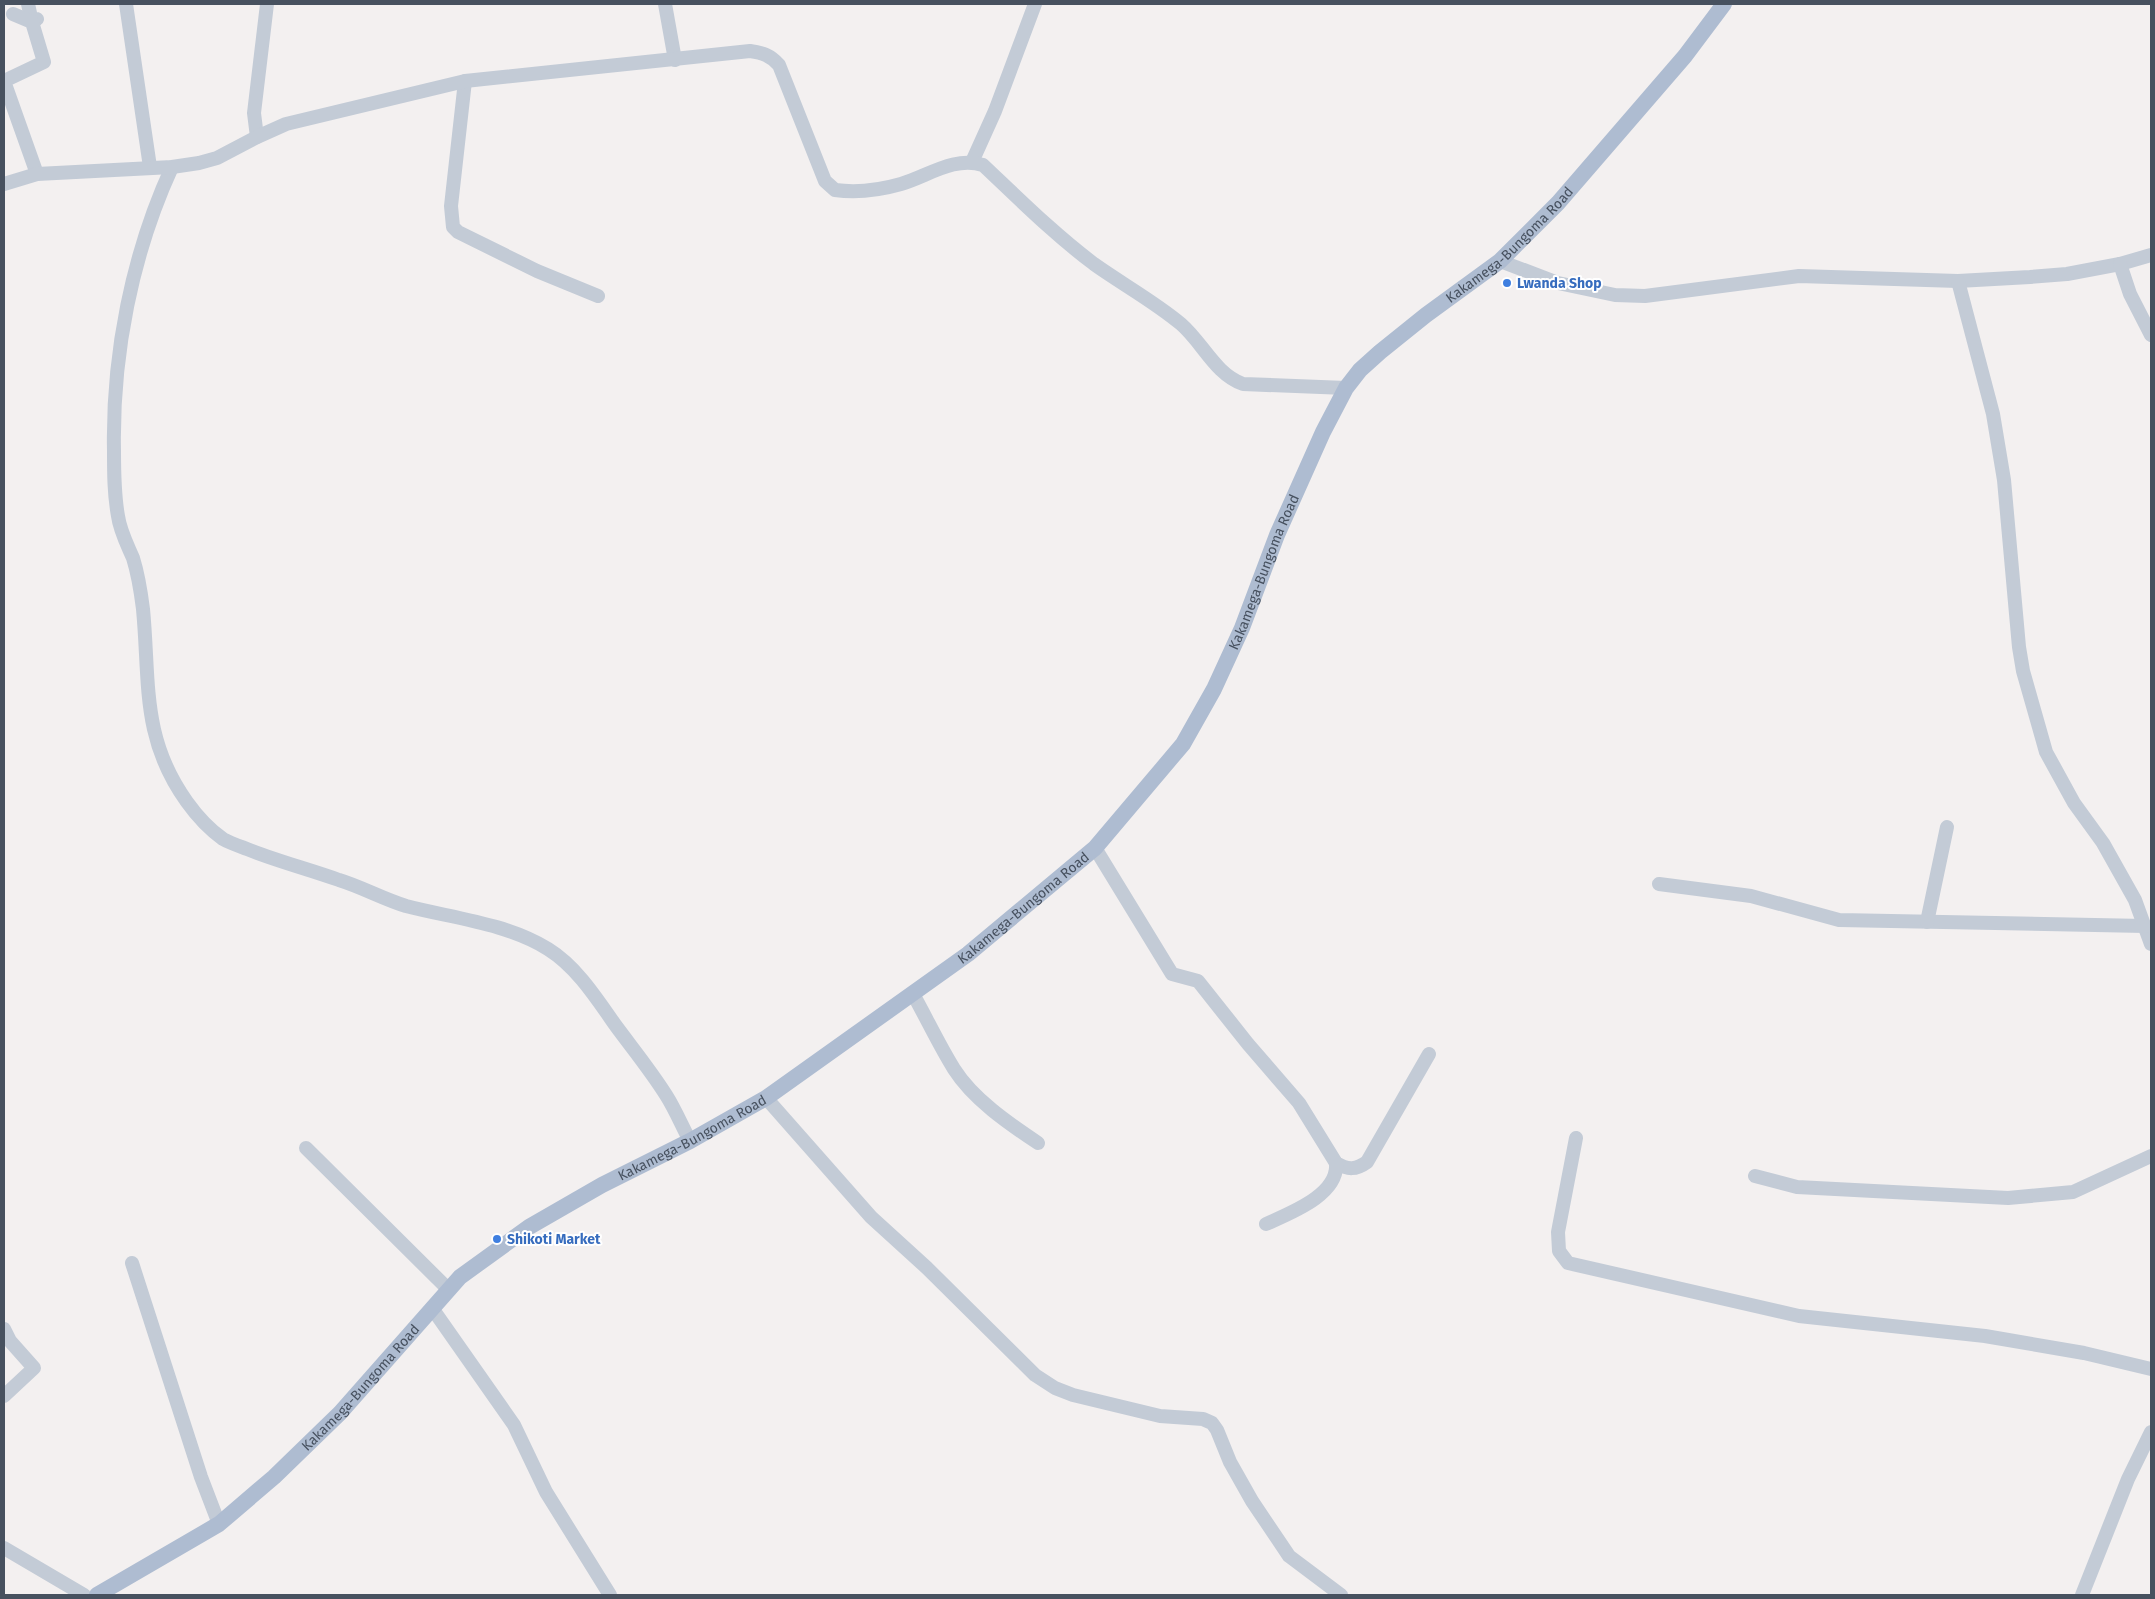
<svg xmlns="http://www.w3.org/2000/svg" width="2155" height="1599" font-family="'Fira Sans',sans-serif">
<rect width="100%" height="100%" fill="#f3f0f0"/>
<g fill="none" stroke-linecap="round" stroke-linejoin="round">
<g stroke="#c3cbd6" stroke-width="14">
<polyline points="28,4 32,22 37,19"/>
<polyline points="126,4 150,167"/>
<polyline points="665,4 675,60"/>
<polyline points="13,14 32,22 44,62 4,81 37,174"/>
<polyline points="465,81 451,206 453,227 458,232 537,271 598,296"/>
<polyline points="257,137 254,113 267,4"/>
<polyline points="972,162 995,111 1035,4"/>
<path d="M 172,167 C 132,254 112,355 114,451 C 114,473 114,494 118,516 C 120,531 127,544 133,558 C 138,574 141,593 143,609 C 150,683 141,738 187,802 C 197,816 209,829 223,839 C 230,843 239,846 247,849 C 277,861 308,869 339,880 C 362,887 383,899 406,906 C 452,918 506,923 548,949 C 577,967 597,999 616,1026 C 633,1049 651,1071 666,1095 C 675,1109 682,1126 690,1141"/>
<path d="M 4,184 L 37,174 L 172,167 L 199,163 L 217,158 L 257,137 L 286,124 L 465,81 L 750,51 C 763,53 770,55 779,65 L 825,181 L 835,190 C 857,193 880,190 901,184 C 928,176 954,156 983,165 C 1019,199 1054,234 1094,264 C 1122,284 1155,302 1181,324 C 1203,343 1215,374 1243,384 L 1346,388"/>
<polyline points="1500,261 1558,283 1615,295 1645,296 1799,276 1958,281 2030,277 2067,274 2120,264 2151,255"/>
<polyline points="2120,264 2130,294 2151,335"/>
<polyline points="1958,281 1993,414 2004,480 2019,647 2023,671 2046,752 2074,803 2103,843 2135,900 2151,944"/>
<path d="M 1095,848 L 1172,974 L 1198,981 L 1248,1044 L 1299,1103 L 1336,1163 C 1348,1170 1356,1170 1367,1162 L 1429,1054"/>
<polyline points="1659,884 1751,896 1839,920 2145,926"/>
<polyline points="1927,922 1947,827"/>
<path d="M 913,994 C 927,1019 939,1045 954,1069 C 973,1099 1008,1123 1038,1143"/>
<polyline points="766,1098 871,1217 927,1268 1035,1375 1055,1388 1073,1395 1160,1416 1203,1419 1212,1423 1217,1430 1230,1462 1252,1501 1289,1556 1341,1595"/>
<polyline points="1576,1138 1558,1232 1559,1251 1568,1263 1799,1316 1985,1336 2084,1353 2151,1369"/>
<polyline points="306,1148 448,1289"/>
<polyline points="1755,1176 1797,1187 2008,1198 2073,1192 2151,1156"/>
<path d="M 1266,1224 C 1290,1213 1339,1195 1336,1163"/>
<polyline points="132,1263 201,1477 219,1524"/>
<polyline points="432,1308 514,1425 546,1492 610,1595"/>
<polyline points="4,1329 10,1341 34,1368 4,1396"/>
<polyline points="4,1548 84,1595"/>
<polyline points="2082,1595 2128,1479 2151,1432"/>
</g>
<path stroke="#aebcd1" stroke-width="16" id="s1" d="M 97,1595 L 219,1524 L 274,1477 L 340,1413 L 460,1277 L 529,1227 L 602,1185 L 690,1141 L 766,1098 L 968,954 L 1095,848 L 1183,744 L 1214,689 L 1242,628 L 1277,535 L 1323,432 L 1346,388 L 1360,370 L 1380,352 L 1426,315 L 1500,261 L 1558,203 L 1685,56 L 1724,4"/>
</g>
<g fill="#3f7fe0" stroke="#fff" stroke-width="2">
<circle cx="1507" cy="283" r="5"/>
<circle cx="497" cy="1239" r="5"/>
</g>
<g text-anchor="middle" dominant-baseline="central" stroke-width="4" stroke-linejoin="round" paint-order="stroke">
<g font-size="14" fill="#47515f" stroke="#fff">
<text stroke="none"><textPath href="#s1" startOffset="2002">Kakamega-Bungoma Road</textPath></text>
<text stroke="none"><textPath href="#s1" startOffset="1582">Kakamega-Bungoma Road</textPath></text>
<text stroke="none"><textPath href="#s1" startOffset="1162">Kakamega-Bungoma Road</textPath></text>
<text stroke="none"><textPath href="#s1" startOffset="758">Kakamega-Bungoma Road</textPath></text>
<text stroke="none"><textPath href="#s1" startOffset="338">Kakamega-Bungoma Road</textPath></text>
</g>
<g font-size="14" font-weight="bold" fill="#366cbe" stroke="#fff" text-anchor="start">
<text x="1517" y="283">Lwanda Shop</text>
<text x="507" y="1239">Shikoti Market</text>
</g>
</g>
<rect width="2155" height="1599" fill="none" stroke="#47515f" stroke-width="10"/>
</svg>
